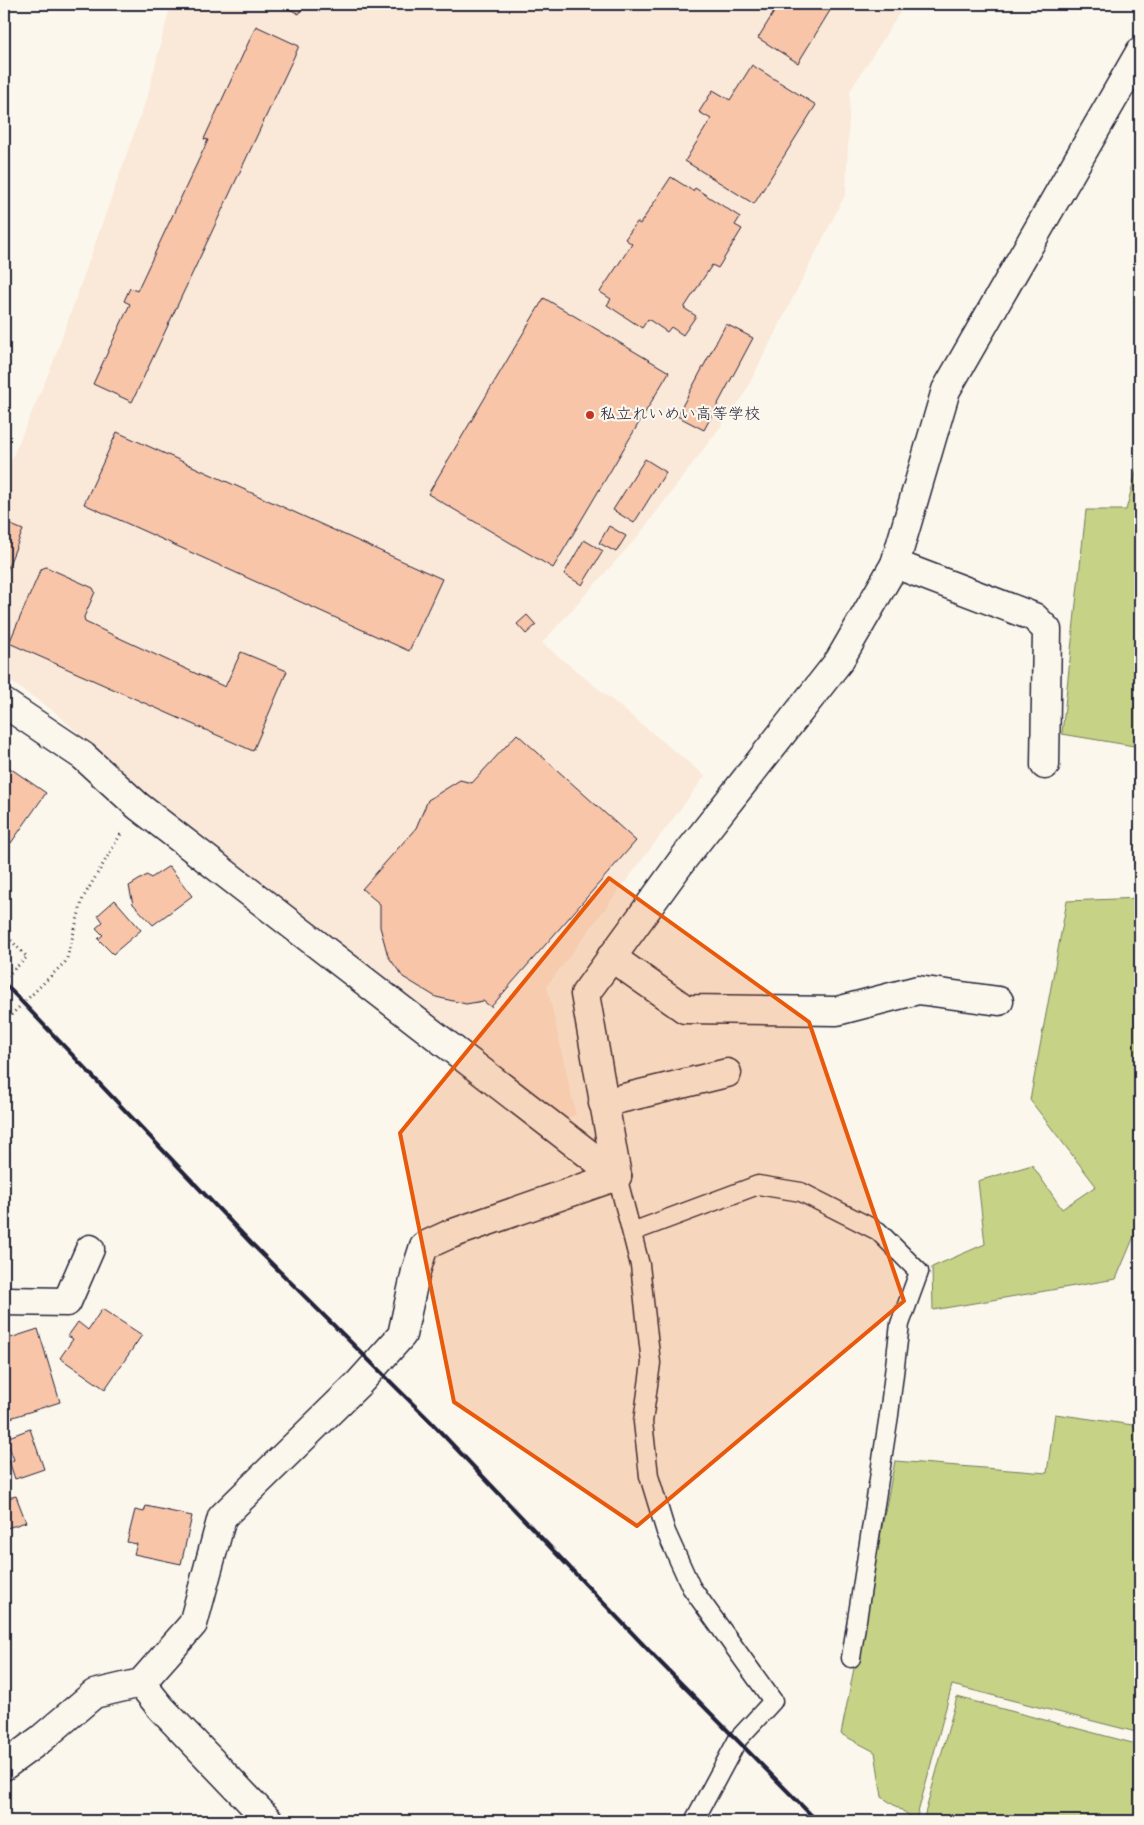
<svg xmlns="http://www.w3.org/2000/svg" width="1144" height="1825" font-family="'Indie Flower','Klee One',sans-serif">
<rect width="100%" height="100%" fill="#fbf7ec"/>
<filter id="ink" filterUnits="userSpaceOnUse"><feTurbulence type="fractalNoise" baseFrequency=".02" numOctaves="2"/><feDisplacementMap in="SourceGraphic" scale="10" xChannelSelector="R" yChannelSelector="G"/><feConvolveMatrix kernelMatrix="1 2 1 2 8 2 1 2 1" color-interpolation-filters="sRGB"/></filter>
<g filter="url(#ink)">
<polygon fill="#fae8d8" points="171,4 905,4 850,91 846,193 742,398 639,535 542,643 705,776 547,986 576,1115 560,1120 174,820 55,712 4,677 4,477 53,363 148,94"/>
<g fill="#c6d285" stroke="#747a60">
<polygon points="1140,253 1140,318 1136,254"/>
<polygon points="1140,457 1140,747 1062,734 1086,510 1126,510"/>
<polygon points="1140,898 1140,1222 1116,1279 933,1310 932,1267 985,1244 978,1181 1032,1165 1062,1209 1096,1186 1030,1100 1067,901"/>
<polygon points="1055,1414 1140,1426 1140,1733 952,1685 916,1820 882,1797 875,1752 841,1734 895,1461 1047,1473"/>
<polygon points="957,1697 1140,1745 1140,1821 923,1821"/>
</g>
<g fill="#f8c5a9" stroke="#22223b">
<polygon points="280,4 305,4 299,14"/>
<polygon points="779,4 834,4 798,63 758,38"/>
<polygon points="256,26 299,46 132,402 93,384 130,304 124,301 130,288 137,291 208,140 204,139"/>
<polygon points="752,65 816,105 754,204 685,161 711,119 699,112 713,90 730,100"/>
<polygon points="671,177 693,191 695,188 740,217 735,225 742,229 718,268 712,265 684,308 696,316 683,335 671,327 667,332 648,319 642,328 607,305 611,299 600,292 632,244 625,239 637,222 640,224"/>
<polygon points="544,298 669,372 553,568 428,494"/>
<polygon points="726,324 753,338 704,430 677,416"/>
<polygon points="117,432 442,579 409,651 84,504"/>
<polygon points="645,459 666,472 634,523 613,510"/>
<polygon points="4,522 23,530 4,577"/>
<polygon points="609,526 626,536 616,552 599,543"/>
<polygon points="584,540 603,551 582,585 564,574"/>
<polygon points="46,567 93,588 95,592 84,617 85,622 225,687 241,652 287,671 253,751 9,643 41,569"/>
<polygon points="527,615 536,625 526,634 517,624"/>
<polygon points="517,734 636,841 491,1007 483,1001 466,1004 436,997 403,977 388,956 380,927 380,904 362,889 416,828 428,800 460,780 472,783"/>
<polygon points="7,766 46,793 11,843 4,838 4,769"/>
<polygon points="169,866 192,896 153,925 133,904 129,886 147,875 151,878"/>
<polygon points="115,900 141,930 113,954 98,939 103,935 96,928 103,922 98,915"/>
<polygon points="102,1309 142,1335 105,1389 60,1358 73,1339 68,1336 78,1322 88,1330"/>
<polygon points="38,1329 60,1402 4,1420 4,1340"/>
<polygon points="30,1429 44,1469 15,1479 9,1461 14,1460 6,1438"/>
<polygon points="16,1496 26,1522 4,1529 4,1499"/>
<polygon points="146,1506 192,1516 181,1564 134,1554 137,1544 127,1542 135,1510 144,1512"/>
</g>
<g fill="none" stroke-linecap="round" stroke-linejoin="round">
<defs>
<g id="lane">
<polyline points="617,1176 640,1265 651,1363 643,1422 649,1476 666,1532 691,1587 773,1701 738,1739 694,1821"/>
<polyline points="632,1232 758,1185 801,1192 878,1231 919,1272 900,1324 889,1415 851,1658"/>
</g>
<g id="street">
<polyline points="895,564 1034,617 1047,630 1045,765"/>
<polyline points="4,703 83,756 138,806 617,1176"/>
<polyline points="611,957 685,1009 837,1011 918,990 999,1001"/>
<polyline points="603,1103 727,1073"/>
<polyline points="617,1176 585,994 684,858 839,661 895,564 946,390 1140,52"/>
<polyline points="4,1301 67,1302 90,1249"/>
<polyline points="141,1683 161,1708 269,1821"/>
<polyline points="4,1766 41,1739 94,1694 141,1683 193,1624 222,1517 359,1383 402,1335 416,1271 424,1246 448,1235 617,1176"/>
</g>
</defs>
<use href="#lane" stroke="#22223b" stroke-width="21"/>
<use href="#street" stroke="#22223b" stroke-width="31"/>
<g stroke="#22223b" stroke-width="3" stroke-dasharray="1 4" stroke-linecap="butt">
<polyline points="4,933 27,957 4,979"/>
<polyline points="67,958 83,898 122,832"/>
</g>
<use href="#lane" stroke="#fbf7ec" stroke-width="18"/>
<use href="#street" stroke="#fbf7ec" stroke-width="28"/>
<polyline stroke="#22223b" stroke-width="4" points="4,983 251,1243 429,1420 654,1656 817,1821"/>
<polyline stroke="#22223b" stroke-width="3" stroke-dasharray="1 4" stroke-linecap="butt" points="4,1022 65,962 67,958"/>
</g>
</g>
<path fill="#e8590c" fill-opacity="0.2" stroke="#e8590c" stroke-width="4" stroke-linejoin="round" d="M 609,878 L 809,1022 L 904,1301 L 637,1526 L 454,1402 L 400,1133 Z"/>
<circle fill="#c8321e" stroke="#fbf7ec" stroke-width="2" cx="590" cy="415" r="5"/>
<g text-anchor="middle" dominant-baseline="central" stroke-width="4.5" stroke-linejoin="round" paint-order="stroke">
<g font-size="16" fill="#22223b" stroke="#fbf7ec" text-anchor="start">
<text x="600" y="415">私立れいめい高等学校</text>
</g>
</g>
<rect width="1144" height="1825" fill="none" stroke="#fbf7ec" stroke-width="20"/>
<rect x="10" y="10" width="1124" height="1805" fill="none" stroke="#22223b" stroke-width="2" filter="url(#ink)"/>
</svg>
